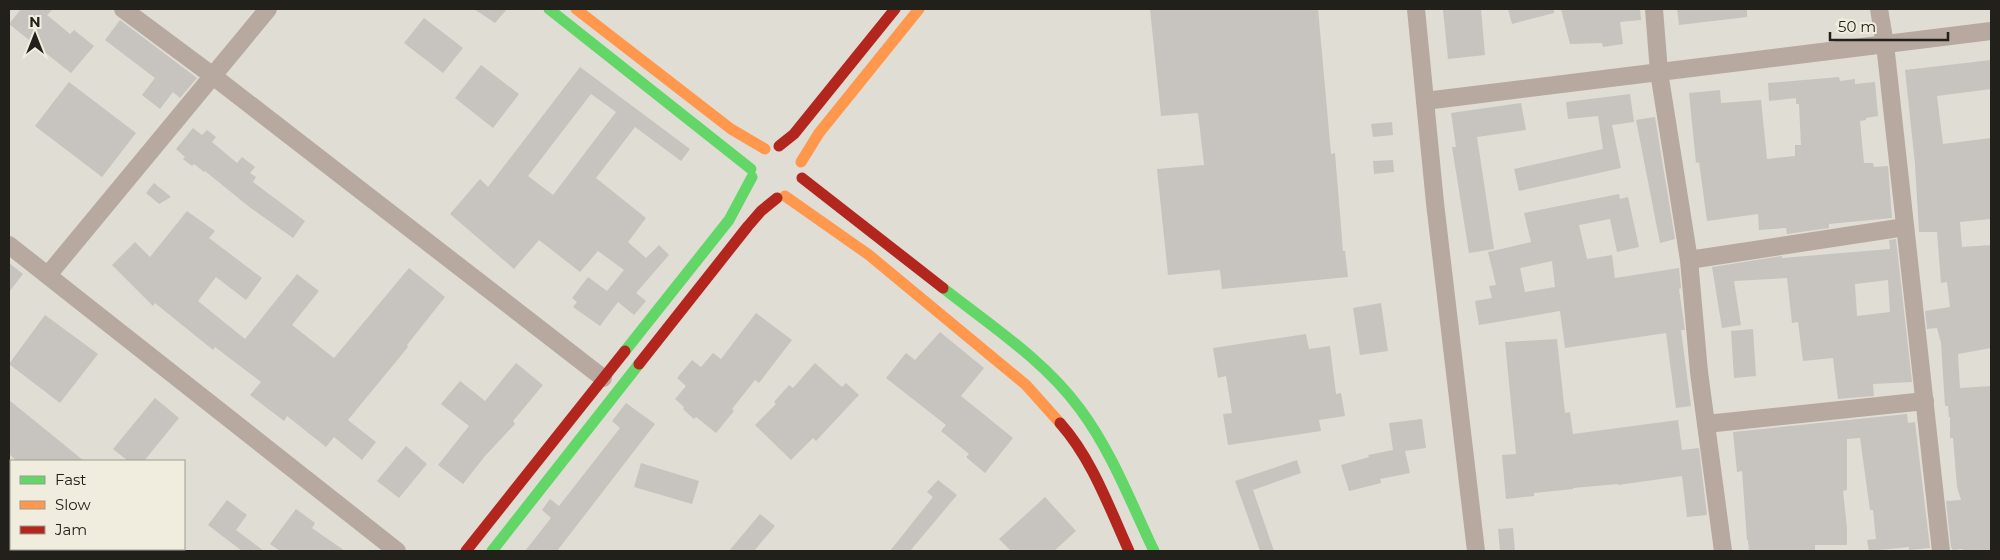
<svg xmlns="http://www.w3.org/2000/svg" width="2000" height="560" font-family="Montserrat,sans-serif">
<rect width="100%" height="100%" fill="#e0ddd5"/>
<g fill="#c7c3be" fill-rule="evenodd">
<polygon points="21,9 53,9 47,15 70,34 74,30 94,46 71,73 9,24"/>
<polygon points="474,9 507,9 495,23"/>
<polygon points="1150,9 1318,9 1331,154 1335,153 1343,251 1345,251 1348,277 1222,289 1220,270 1168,275 1157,169 1204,165 1198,113 1161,116"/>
<polygon points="1461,9 1481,9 1485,55 1448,59 1443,10"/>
<polygon points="1508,9 1554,9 1554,13 1512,24"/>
<polygon points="1561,9 1640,9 1641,20 1620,22 1623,44 1603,47 1602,43 1570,44"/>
<polygon points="1677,9 1747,9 1747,17 1679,25"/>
<polygon points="424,18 463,48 443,73 404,43"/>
<polygon points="120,20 197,78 180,98 173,92 160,109 142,95 155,78 105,40"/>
<polygon points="1991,60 1991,89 1937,96 1943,144 1991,138 1991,219 1960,222 1962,247 1991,245 1991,348 1958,354 1960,388 1991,386 1991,551 1963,551 1963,549 1953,550 1951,547 1946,501 1961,500 1957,487 1953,438 1950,438 1950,417 1949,417 1948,406 1945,406 1941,343 1937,328 1927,329 1925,311 1950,307 1947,282 1941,283 1937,232 1919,232 1915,164 1905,70"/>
<polygon points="481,65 519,94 493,128 455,98"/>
<path d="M 580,67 L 690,149 L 681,161 L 635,127 L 596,178 L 646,218 L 628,242 L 646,258 L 659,245 L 669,255 L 636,293 L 646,301 L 634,315 L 618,302 L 600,326 L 573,307 L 577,302 L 572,298 L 588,277 L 607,291 L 624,270 L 598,251 L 580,272 L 539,240 L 514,269 L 450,214 L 480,179 L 488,187 ZM 591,94 L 616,112 L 553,195 L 528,176 Z"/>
<polygon points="1839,77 1840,81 1855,79 1855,84 1875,82 1878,116 1866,118 1866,120 1860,121 1864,163 1873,163 1874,167 1888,166 1892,218 1829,224 1829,228 1787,234 1786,228 1759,230 1758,214 1707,221 1699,162 1696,163 1689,93 1720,90 1721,103 1761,100 1767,159 1795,156 1795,145 1801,145 1799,104 1796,104 1796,98 1769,101 1768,83"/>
<polygon points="69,82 136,133 102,177 35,126"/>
<polygon points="1630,94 1634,122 1612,125 1621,168 1519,191 1514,169 1603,149 1598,116 1568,119 1566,102"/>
<polygon points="1521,103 1526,130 1477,137 1494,249 1469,253 1452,147 1456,147 1451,113"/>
<polygon points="1655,117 1675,239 1660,243 1636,120"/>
<polygon points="1392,122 1393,135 1373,137 1371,124"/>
<polygon points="193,128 202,135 207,130 216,137 212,142 237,163 242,157 255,167 250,173 256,177 253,182 305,221 293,238 248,206 205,171 204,172 194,164 192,166 183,159 185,157 176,149"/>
<polygon points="1393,160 1394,172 1374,174 1373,161"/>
<polygon points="154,183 171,197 159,204 146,193"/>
<path d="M 1619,194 L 1620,199 L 1628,197 L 1639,247 L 1617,252 L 1610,219 L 1579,225 L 1587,259 L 1612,255 L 1615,278 L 1679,268 L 1681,288 L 1679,289 L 1685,330 L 1681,330 L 1691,406 L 1676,408 L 1666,333 L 1565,348 L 1560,311 L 1479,325 L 1475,301 L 1492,298 L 1489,286 L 1496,285 L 1488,252 L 1531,242 L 1524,213 ZM 1552,261 L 1555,287 L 1525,292 L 1520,268 Z"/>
<polygon points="187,211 215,231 209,238 262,278 246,300 216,277 198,301 245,339 297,274 319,291 292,325 334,358 409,268 445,297 407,345 408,347 348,420 376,442 362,460 334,437 326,447 287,416 284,421 250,395 261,382 215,347 213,350 155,303 153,306 112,265 135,242 150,257"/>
<path d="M 1896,239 L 1912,382 L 1873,384 L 1874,396 L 1838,399 L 1833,358 L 1803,361 L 1798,322 L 1792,323 L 1787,278 L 1734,281 L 1741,325 L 1722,328 L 1712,267 L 1782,256 L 1782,258 L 1890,249 L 1889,240 ZM 1888,280 L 1890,312 L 1857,316 L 1855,284 Z"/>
<polygon points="9,263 23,274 9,292"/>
<polygon points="1381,303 1388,351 1360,355 1353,308"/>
<polygon points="756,313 792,340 759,383 755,380 732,409 734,411 716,433 696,417 694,419 683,409 684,407 675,399 686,386 677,378 692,360 701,367 713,353 721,359"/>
<polygon points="45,315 98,354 60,403 9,364"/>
<polygon points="1753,329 1756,376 1734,378 1731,331"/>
<polygon points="940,332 984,368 961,396 1013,438 985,473 966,457 969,454 941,431 946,425 886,378 906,353 915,360"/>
<polygon points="1306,334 1309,349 1330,346 1336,394 1341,393 1345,416 1319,420 1321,431 1228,445 1223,414 1232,413 1226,376 1218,378 1213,348"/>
<polygon points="1557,339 1565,413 1570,412 1573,434 1678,420 1682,450 1699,448 1707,515 1687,517 1682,476 1618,485 1618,484 1573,488 1573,489 1534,493 1534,496 1506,499 1502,455 1516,454 1505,342"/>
<polygon points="516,363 543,385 513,421 515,424 485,456 463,484 438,465 469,426 441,404 460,381 485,401"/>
<polygon points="815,363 842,387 846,383 859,395 816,441 813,438 791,460 755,425 776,404 774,402 789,385 793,388"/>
<polygon points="155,398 179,418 144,461 128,461 113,449"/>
<polygon points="9,400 84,461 17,461 9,454"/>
<polygon points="626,403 655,424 557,551 525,551 551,518 542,510 550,499 559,506 620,428 612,421"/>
<polygon points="1907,414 1908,423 1915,422 1930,548 1909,550 1909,547 1869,551 1867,540 1876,539 1873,510 1870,510 1860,438 1847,439 1847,490 1843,491 1847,528 1847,545 1815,545 1815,551 1749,551 1748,540 1747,540 1742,471 1737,472 1733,432"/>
<polygon points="1422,419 1426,448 1405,451 1410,473 1380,479 1381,483 1349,491 1341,465 1369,457 1368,455 1393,450 1389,423"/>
<polygon points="406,446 427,464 399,498 377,481"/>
<polygon points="1297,460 1301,473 1253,490 1274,551 1260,551 1235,481"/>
<polygon points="641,463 699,481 692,504 634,487"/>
<polygon points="938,480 957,495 910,551 890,551 933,497 927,492"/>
<polygon points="1045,497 1076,531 1054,551 1011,551 999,539"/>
<polygon points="227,500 247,515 236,530 264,551 242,551 208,525"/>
<polygon points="296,509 315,523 312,528 345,551 280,551 270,544"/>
<polygon points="760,514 775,526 754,551 729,551"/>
<polygon points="1513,528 1515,551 1500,551 1498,529"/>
</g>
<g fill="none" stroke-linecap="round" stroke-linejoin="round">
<g stroke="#b7a9a0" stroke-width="18">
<polyline points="123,9 213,76 603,378"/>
<polyline points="1416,9 1435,203 1476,551"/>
<polyline points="1654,9 1659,72 1689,260 1699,372 1723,551"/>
<polyline points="1879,9 1885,44 1941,551"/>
<polyline points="1425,101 1991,31"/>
<polyline points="9,245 397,551"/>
<polyline points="1689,260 1905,227"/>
<polyline points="48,275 268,9"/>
<polyline points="1706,424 1925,401"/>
</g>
<g stroke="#63d668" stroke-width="11">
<polyline points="549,9 751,169"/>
<path d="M 943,288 C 990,325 1044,360 1080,409 C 1112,452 1131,503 1154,551"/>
<polyline points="625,351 729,220 752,177"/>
<polyline points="9,509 11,511"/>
<polyline points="9,531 11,533"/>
<polyline points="492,551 639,364"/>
</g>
<g stroke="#ff974d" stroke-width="11">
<polyline points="576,9 731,129 765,149"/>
<polyline points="801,162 819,133 919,9"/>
<polyline points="785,196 869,255 1026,385 1060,423"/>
<polyline points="59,549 63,551"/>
</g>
<g stroke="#b3261e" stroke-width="11">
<polyline points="779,146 794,134 895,9"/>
<polyline points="802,178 943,288"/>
<polyline points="639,364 748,226 761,211 777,198"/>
<path d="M 1060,423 C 1092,459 1109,507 1129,551"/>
<polyline points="31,549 34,551"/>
<polyline points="466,551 625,351"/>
</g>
</g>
<rect width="2000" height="560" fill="none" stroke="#22201b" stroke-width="20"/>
<rect x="10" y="460" width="175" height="90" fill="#f1edde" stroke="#9e9b90"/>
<rect x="20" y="476" width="25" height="8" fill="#63d668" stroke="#9e9b90"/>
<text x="55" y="485" font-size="15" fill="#22201b">Fast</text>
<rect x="20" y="501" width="25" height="8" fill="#ff974d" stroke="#9e9b90"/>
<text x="55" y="510" font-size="15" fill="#22201b">Slow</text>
<rect x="20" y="526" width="25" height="8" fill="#b3261e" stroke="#9e9b90"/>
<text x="55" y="535" font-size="15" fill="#22201b">Jam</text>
<g transform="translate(35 35)" stroke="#f1edde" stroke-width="4" paint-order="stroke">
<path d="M0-4L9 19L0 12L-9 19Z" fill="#22201b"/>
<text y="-8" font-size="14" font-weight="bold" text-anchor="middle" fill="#22201b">N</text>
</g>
<path d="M1830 32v8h118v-8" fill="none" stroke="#22201b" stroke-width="2.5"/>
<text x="1838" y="32" font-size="15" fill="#22201b" stroke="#f1edde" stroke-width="4" paint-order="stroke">50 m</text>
</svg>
